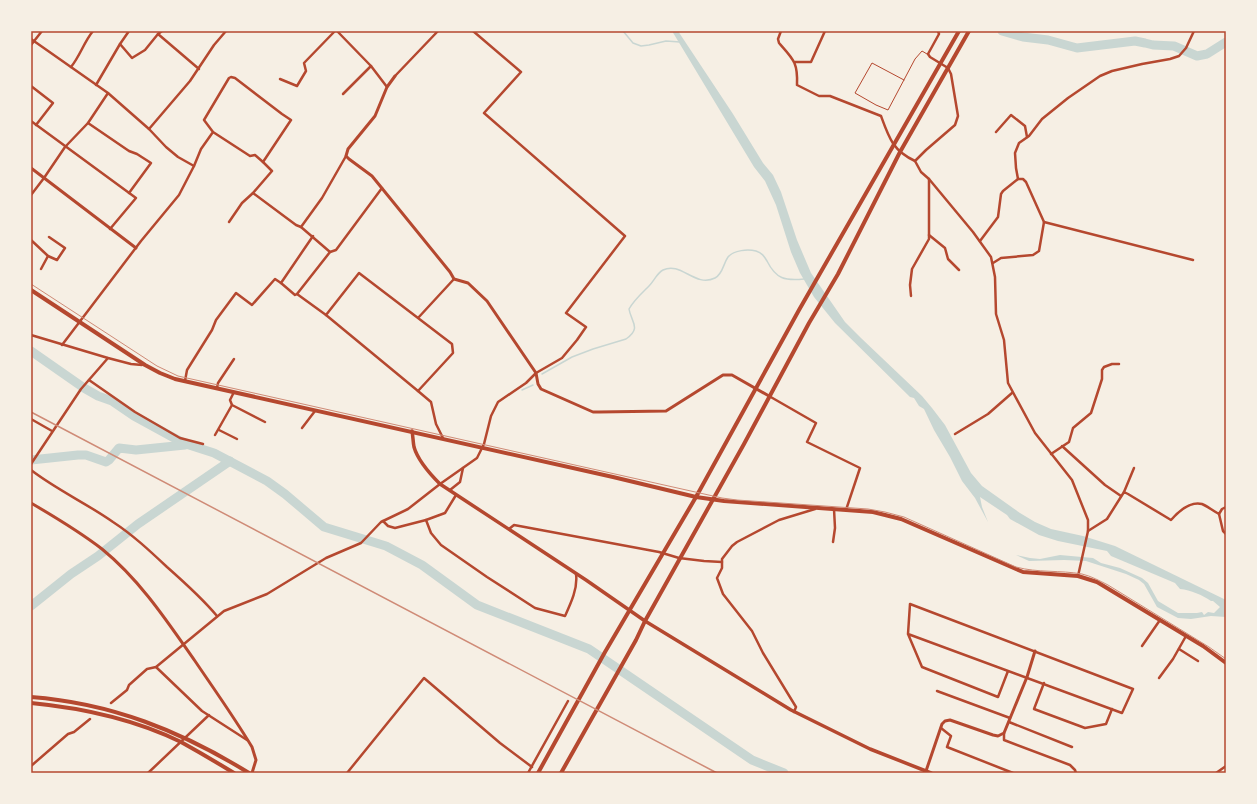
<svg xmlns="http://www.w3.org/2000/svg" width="1257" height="804" font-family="Manrope,sans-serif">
<rect width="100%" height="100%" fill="#f6efe4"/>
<path fill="#c9d6d2" d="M 672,31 L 678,31 L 733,114 L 763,163 L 773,175 L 781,192 L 797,240 L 811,273 L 845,322 L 861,338 L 922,396 L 932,408 L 945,425 L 971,473 L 982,486 L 1020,513 L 1035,522 L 1051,529 L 1083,536 L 1115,546 L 1226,600 L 1226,617 L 1211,616 L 1191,619 L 1178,618 L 1157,607 L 1144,584 L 1139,580 L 1126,574 L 1086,561 L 1064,560 L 1029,561 L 1016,555 L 1030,558 L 1040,559 L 1060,555 L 1093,558 L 1101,563 L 1120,568 L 1142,578 L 1148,583 L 1158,601 L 1178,613 L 1197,613 L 1202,612 L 1204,615 L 1208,612 L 1214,613 L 1220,607 L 1213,601 L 1211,601 C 1202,595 1191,590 1180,589 L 1175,583 L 1111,556 L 1107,551 L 1058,541 L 1039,535 L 1010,519 L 1007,515 L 980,497 L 982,507 L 988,522 L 975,498 L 962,481 L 950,457 L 934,430 L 924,409 L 919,406 L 914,398 L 910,397 L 835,323 L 814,297 L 800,273 L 791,252 L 776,205 L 765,181 L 754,167 Z"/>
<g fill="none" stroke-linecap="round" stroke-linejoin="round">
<g stroke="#c9d6d2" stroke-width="1.5">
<polyline points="623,31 633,43 641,46 649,45 666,41 680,42"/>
<path d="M 542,374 L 572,357 L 593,349 L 626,339 C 642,328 631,322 629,309 C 634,300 642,293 649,286 C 654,281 657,273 663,270 C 681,261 695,288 715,278 C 723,274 723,264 728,257 C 734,250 748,249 756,251 C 762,253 764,256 767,261 C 776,279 785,281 804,279"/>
<polyline points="522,390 533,385"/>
</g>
<g stroke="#c9d6d2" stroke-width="9">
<polyline points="1002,31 1023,37 1048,40 1077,48 1135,41 1145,43 1153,45 1174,46 1197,56 1207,54 1226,42"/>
<polyline points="31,351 84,388 98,396 112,401 134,416 176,439 186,444 214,453 267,481 285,494 324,527 386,546 422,565 477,605 589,649 752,760 784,773"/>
<polyline points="31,460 78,455 86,455 106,462 109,460 119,448 136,450 185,445"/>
<polyline points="31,606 71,574 98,556 138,524 230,461"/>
</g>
<polyline stroke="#b5482f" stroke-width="1" points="904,80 872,63 855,93 876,105 888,110 915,59 922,51 927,54"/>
<g stroke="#b5482f" stroke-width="2.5">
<polyline points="337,31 371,66 387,87"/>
<path d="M 781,31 L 778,39 L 779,43 C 793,59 798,62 797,85 L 819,96 L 830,96 L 881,116 C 889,138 893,151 915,161"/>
<polyline points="938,31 939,34 928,54 930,57 948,68 951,74 958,116 955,125 926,150 915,161 921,172 929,179 973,232 991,257 995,277 996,314 1004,340 1008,383 1035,433 1072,480 1088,520 1088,531 1078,576"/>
<polyline points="158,34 162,31"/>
<polyline points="31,39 108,93 149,129 166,147 178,157 194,166"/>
<polyline points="120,44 129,31"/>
<polyline points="31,45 42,31"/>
<polyline points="795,62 811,62 825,31"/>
<path d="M 71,67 C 80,56 84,42 93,31"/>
<polyline points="395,76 438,31"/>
<polyline points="280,79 297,86 306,71 304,63 335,31"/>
<polyline points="96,85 120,44 132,58 145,50 158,34 199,69"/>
<polyline points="31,86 53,103 36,125"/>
<polyline points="343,94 371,66"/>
<polyline points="31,121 136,198 110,229"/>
<polyline points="88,123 129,151 137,154 151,163 129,193"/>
<polyline points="149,129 190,81 214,45 226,31"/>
<polyline points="996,132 1011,115 1025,126 1027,137"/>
<polyline points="346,156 322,198 301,227 330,252 336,250 382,188"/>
<polyline points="263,162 272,171 253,193 296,225 301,227"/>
<polyline points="31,195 44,178 65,147 88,123 108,93"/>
<polyline points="229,222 242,203 253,193"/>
<polyline points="1044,222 1193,260"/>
<polyline points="929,235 945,248 948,259 959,270"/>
<polyline points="313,236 281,283 295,295 297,294 326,315"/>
<polyline points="31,240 48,256 57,260 65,248 49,237"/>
<polyline points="980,241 998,217 1001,194 1003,191 1018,179 1016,168 1015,153 1019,143 1029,136 1042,119 1068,98 1100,76 1112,71 1142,64 1170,59 1179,56 1186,48 1194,31"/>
<polyline points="993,263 1001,258 1033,255 1039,251 1044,222 1026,182 1023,179 1018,179"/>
<polyline points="41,269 48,256"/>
<polyline points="297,294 330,252"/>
<polyline points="911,296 910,285 912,269 929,239 929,179"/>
<polyline points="418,318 359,273 326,315 418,391 453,353 452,344 418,318 454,279"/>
<polyline points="31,335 108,358 131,364 142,365"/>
<polyline points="62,345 141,241 179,195 194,166 201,149 213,132 250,156 255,155 263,162 291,120 282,114 235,78 231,77 229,78 204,120 213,132"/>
<polyline points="89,380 135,412 180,438 203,444"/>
<polyline points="185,381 187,370 212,330 216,320 236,293 252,305 275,279 281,283"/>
<polyline points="217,388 218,383 234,359"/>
<polyline points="418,391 431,402 436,424 443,438"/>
<polyline points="234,392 230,400 232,405 265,422"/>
<polyline points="769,396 816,423 807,442 860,468 846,510"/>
<polyline points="31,419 52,431"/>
<polyline points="302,428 315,411"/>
<polyline points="219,430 237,439"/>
<polyline points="955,434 988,414 1012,393"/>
<polyline points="215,435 232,405"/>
<polyline points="1062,446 1105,485 1121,496"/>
<polyline points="1051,454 1069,442 1073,428 1091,413 1102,379 1102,370 1104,367 1112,364 1119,364"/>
<polyline points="31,464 81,389 108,358"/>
<path d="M 31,470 C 57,490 86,503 113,522 C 133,535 150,551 167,567 C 184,582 202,598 217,616"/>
<polyline points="450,490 460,482 463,468"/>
<polyline points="1124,492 1134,468"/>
<path d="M 456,495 L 445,513 L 426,520 L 431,533 L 441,545 L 487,577 L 535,608 L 565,616 C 571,603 578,588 576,574"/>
<polyline points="1219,514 1223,531 1226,534"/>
<polyline points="383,521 388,526 395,528 426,520"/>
<polyline points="509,529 514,525 659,552 679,558 704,561 722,562"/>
<path d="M 1088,531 L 1107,519 L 1124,492 L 1128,494 L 1171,520 C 1178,512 1190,501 1202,504 C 1207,506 1213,511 1219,514 L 1222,509 L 1226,507"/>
<polyline points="833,542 835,528 834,509"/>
<polyline points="908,634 1122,713 1133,689 910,604 908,634 922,667 998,697 1008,671"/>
<polyline points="1142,646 1160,620"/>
<polyline points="1179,649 1198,661"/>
<polyline points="156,667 202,711 247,740"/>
<polyline points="1159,678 1173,659 1186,636"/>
<polyline points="1044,683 1034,709 1085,728 1106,724 1112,709"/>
<polyline points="937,691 1010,718"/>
<polyline points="111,703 127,690 129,685 147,669 156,667 224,611 267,594 326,558 361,543 381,522 408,509 440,484 477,458 484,444 491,416 498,402 526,383 536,373 562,358 577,340 586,327 566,313 625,236 484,113 521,72 473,31"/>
<polyline points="794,712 796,707 763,653 752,631 723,594 717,578 722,568 722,559 732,546 737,542 779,520 815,509"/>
<polyline points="1009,722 1072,747"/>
<polyline points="941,728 951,736 947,747 1013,773"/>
<polyline points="1004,733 1004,740 1070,765 1075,770 1076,773"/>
<polyline points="31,766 68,734 74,732 90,719"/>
<polyline points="148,773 209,715"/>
<polyline points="347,773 424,678 500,743 532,767"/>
<polyline points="528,773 568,701"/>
<polyline points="1216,773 1226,766"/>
</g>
<g stroke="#b5482f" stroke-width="3">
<polyline points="395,76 387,87 375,116 348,149 346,156 349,159 372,176 450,272 454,279 468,283 487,301 536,373 538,384 541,389 593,412 599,412 666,411 723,375 732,375 769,396"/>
<polyline points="31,168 136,248"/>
<path d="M 31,503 C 55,517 80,532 102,549 C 140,580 167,621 195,661 C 214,689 234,717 252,747 L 256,760 L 252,773"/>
<polyline points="926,771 942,724 945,721 950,720 993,735 998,736 1004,733 1027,677 1035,651"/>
</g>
<path stroke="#b5482f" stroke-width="3.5" d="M 412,431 C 413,436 413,442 414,447 C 418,461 430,474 440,484 L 586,580 L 645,621 L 791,710 L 870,749 L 931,773"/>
<g stroke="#b5482f" stroke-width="4">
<polyline points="31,290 145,365 160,373 175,379 613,477 696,497 724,501 873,512 901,519 1023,572 1078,576 1097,582 1203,646 1226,663"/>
<path d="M 31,697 C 111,703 181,731 249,773"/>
<path d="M 31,703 C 83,708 134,719 181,742 C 199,752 216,762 234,773"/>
<polyline points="538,773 605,652 696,497 799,310 959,31"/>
<polyline points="561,773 636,640 645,621 744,444 809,323 838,274 900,152 969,31"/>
</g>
<path stroke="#cf8b77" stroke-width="1" d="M 31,284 L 157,366 L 178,376 L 722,498 L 737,500 L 868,509 L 885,512 L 904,517 L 1016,567 C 1038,573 1060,570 1082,574 C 1091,576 1100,581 1108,585 L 1209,647 L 1226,659"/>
<polyline stroke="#cf8b77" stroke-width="1.5" points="31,412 717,773"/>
</g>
<rect width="1257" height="804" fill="none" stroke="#f6efe4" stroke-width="64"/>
<rect x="32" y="32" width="1193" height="740" fill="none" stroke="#b5482f" stroke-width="1.5"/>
</svg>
